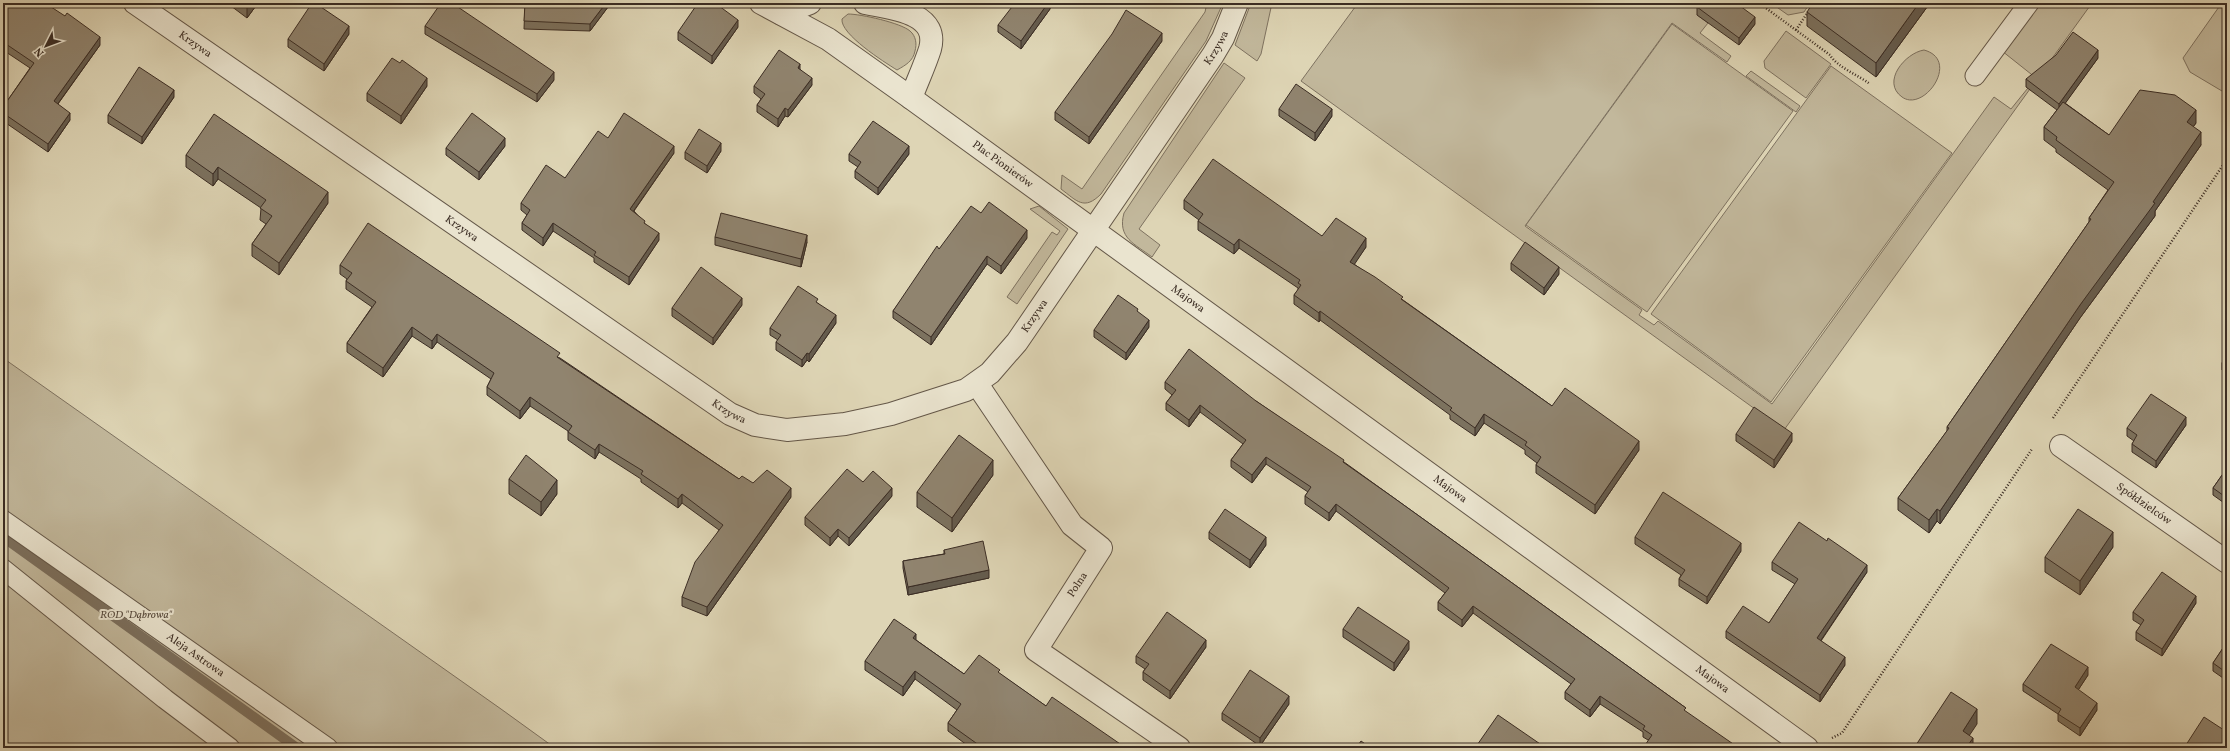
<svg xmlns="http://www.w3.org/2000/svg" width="2230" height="751" font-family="Vollkorn,serif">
<rect width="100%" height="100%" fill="#ded5b5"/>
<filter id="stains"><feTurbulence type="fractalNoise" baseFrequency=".005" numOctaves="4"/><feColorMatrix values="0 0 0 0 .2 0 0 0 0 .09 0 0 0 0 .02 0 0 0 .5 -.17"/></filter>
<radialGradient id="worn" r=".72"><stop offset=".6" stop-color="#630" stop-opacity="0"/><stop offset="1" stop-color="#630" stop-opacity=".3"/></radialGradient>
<g fill="#c2b89c" stroke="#7e7260">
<path d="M 1207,3 L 1223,3 L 1206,41 L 1101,194 C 1084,211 1077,201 1061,189 L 1062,175 L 1082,189 L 1205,12 Z"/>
<polygon points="1251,3 1272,3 1261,54 1257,61 1235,45"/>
<polygon points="1358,3 1705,3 1697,15 1708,23 1700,33 1731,56 1727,62 1672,23 1525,226 1642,310 1639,315 1654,325 1658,321 1772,404 1994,97 2011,109 2036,78 2002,51 2038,3 2092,3 1784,430 1301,81"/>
<polygon points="1771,3 1810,3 1804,12 1788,15"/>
<polygon points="2227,3 2227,94 2190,72 2183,58 2221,4"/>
<path d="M 848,14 C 861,14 901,23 910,31 C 916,36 917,44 915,51 C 913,61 906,65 897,70 C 884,62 840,34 842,19 Z"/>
<polygon points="1672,24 1793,111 1647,312 1526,225"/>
<polygon points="1786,31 1831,64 1806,98 1765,68 1764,61"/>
<path d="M 1924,50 C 1961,60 1924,113 1902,97 C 1881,82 1905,53 1924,50 Z"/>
<path d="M 1224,63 L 1245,78 L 1139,229 L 1160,245 L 1152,257 C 1135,244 1117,238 1124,213 Z"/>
<polygon points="1831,66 1952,153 1771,402 1651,314"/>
<polygon points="1751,71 1800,106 1796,112 1746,76"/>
<polygon points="1039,206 1068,229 1017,304 1007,297 1052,232 1057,235 1060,231 1030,209"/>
<polygon points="3,358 501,709 555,748 3,748"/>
</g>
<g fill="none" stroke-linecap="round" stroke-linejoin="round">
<polyline stroke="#7c705e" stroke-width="10" points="3,537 297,748"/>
<defs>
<g id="lane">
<polyline points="1975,76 2029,3"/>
<path id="s1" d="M 3,520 L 328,748"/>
<polyline points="3,569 165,699 230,748"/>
</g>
<g id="street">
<path id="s2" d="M 135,3 L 730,414 L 755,425 L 787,430 L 845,424 L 891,414 L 966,390 L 990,373 L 1017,342 L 1213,55 L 1223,38 L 1237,3"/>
<path id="s3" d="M 761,3 L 828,39 L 911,98 L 1807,748"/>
<path d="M 865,3 C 890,8 940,12 930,49 C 925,65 917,82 911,98"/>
<polyline points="782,14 810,3"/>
<polyline points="977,384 1072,525 1101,548 1036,650 1179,748"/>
<path id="s4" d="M 2061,446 L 2227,562"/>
</g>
</defs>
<use href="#lane" stroke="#645748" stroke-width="21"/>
<use href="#street" stroke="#645748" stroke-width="24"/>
<g stroke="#3b2d24" stroke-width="2.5" stroke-dasharray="1 2" stroke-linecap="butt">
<path d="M 1759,3 L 1830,55 C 1837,67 1858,75 1870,84"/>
<polyline points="1796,30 1808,12"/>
<polyline points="2053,418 2227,159"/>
<polyline points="1832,738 1842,733 1846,727 2032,449"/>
</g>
<use href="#lane" stroke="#eae4cf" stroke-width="19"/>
<use href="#street" stroke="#eae4cf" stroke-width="22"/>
</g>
<g fill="#7c725f" stroke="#3b2d24">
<polygon points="3,3 100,45 58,104 70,120 48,152 3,121 3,107 30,68 3,50"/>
<polygon points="227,3 258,3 247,18"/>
<polygon points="525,3 611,3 590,31 524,29"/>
<polygon points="1050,3 1050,9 1021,49 998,32 998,25"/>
<polygon points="1930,3 1876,77 1807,26 1807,12"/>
<polygon points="2219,3 2227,3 2227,6 2221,4"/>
<polygon points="1697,7 1755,24 1739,45 1697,15"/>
<polygon points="425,26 554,80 537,102 425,34"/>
<polygon points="738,27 712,64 678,40 678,32"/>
<polygon points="349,34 324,71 288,47 288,39"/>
<polygon points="1162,41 1089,144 1055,120 1055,112"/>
<polygon points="2098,58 2065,103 2109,135 2196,123 2193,127 2201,145 2155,211 2155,216 2080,318 1940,524 1937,521 1929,533 1898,510 1898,498 1947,431 1947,427 2089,222 2089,218 2108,190 2056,152 2056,149 2044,140 2044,127 2057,110 2026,87 2026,79"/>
<polygon points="800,69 812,85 788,117 785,116 778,127 757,112 757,105 761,99 754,93 754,86"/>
<polygon points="427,86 401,124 367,101 367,93"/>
<polygon points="174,97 142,144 108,123 108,115"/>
<polygon points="1279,109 1332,116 1315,141 1279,116"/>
<polygon points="608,138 674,153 634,211 659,240 629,285 594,262 594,258 553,231 543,246 522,230 522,223 527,215 521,210 521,203 565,178"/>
<polygon points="505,146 479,180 446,155 446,148"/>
<polygon points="721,151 707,173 685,159 685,152"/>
<polygon points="849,154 909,154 878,195 855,178 855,171 858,167 849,161"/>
<polygon points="186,155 328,203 279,275 252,256 252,244 266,224 260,220 261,208 218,179 213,186 186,167"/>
<polygon points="1184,200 1322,236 1366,247 1354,264 1403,300 1552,406 1639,450 1595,514 1536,473 1536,465 1537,463 1525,454 1525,450 1484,423 1475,436 1450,419 1450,415 1320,320 1319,322 1294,304 1294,295 1298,290 1298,288 1239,248 1234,254 1198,230 1198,221 1199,220 1184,209"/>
<polygon points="981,213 1027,238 1001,274 987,264 931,345 893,318 893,311 939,249"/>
<polygon points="715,237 807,242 801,267 715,245"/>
<polygon points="1511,263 1559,274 1544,295 1511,270"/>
<polygon points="340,265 560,358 739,479 791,497 707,616 682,606 682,597 719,530 682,503 678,508 641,482 641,479 599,452 595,459 568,440 568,431 530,406 520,419 487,395 487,387 491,379 437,342 432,349 412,336 383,377 347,352 347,343 372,307 346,289 346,281 347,279 340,274"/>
<polygon points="818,303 836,323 809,362 807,360 802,367 776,350 776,342 778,340 770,335 770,328"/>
<polygon points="742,305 713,345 672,316 672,308"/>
<polygon points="1149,327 1126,360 1094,337 1094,330"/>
<polygon points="2227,356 2227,373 2222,370 2222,363"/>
<polygon points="1165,382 1256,401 1344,462 1686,708 1648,740 1643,737 1643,732 1600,704 1590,717 1565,699 1565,692 1571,684 1473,613 1462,627 1438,610 1438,602 1445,593 1336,511 1329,521 1305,504 1305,496 1308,492 1266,464 1252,483 1231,467 1231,460 1243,444 1200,412 1189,427 1166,410 1166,403 1172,395 1165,389"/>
<polygon points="2186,425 2156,468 2132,452 2132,444 2134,441 2127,436 2127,428"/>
<polygon points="1736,434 1792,441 1774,468 1736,441"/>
<polygon points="2227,468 2227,505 2213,495 2213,488"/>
<polygon points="993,475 952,532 917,507 917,492"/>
<polygon points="509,479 557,494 541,516 509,494"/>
<polygon points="863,482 892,496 849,546 838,536 830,546 805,525 805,517"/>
<polygon points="1209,532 1266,545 1250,568 1209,539"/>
<polygon points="1635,537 1741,551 1707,604 1679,586 1679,579 1681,575 1635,544"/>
<polygon points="2113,547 2080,595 2045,572 2045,557"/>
<polygon points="944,550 989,578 908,595 903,568 903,561 944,554"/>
<polygon points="1772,562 1867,572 1821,641 1845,665 1820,702 1726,638 1726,631 1769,623 1795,584 1772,570"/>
<polygon points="2196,603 2162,656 2136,640 2136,632 2141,625 2133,620 2133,612"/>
<polygon points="1343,629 1409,649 1394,671 1343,637"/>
<polygon points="916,640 964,674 1000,674 1046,706 1126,748 971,748 948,731 948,723 957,710 915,679 903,696 865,670 865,661"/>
<polygon points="2227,642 2227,689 2223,686 2223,678 2213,671 2213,663"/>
<polygon points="1206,647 1170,699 1143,680 1143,672 1145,669 1136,663 1136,656"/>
<polygon points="2088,675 2078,690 2097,710 2080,736 2058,721 2058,714 2023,691 2023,684"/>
<polygon points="1289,704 1260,746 1222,720 1222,713"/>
</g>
<g fill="#655c4e" stroke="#3b2d24">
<polygon points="248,3 258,3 247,18 247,4"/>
<polygon points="606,3 611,3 590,31 590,24"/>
<polygon points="1048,3 1050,3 1050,9 1021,49 1021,41"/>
<polygon points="1919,3 1930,3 1876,77 1876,63"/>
<polygon points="1755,17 1755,24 1739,45 1739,38"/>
<polygon points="738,20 738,27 712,64 712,56"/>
<polygon points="349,26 349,34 324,71 324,64"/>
<polygon points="1162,33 1162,41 1089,144 1089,137"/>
<polygon points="100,37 100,45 54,109 54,101"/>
<polygon points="2098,50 2098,58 2059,112 2059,104"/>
<polygon points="800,64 800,71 798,68"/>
<polygon points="554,72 554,80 537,102 537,94"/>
<polygon points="427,78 427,86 401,124 401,116"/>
<polygon points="812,78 812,85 788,117 788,110"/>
<polygon points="174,90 174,97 142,144 142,137"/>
<polygon points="785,108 785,116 778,127 778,119"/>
<polygon points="1332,109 1332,116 1315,141 1315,133"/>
<polygon points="2196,110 2196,123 2187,135 2187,122"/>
<polygon points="70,113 70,120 48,152 48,144"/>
<polygon points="2201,132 2201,145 2155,211 2155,216 2080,318 1940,524 1940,511 2080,305"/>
<polygon points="505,138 505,146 479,180 479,172"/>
<polygon points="721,143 721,151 707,173 707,166"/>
<polygon points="674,146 674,153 630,216 630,209"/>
<polygon points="909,146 909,154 878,195 878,188"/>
<polygon points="218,167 218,179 213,186 213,174"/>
<polygon points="328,192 328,203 279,275 279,263"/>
<polygon points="553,223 553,231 543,246 543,238"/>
<polygon points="1027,230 1027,238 1001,274 1001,266"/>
<polygon points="659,233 659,240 629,285 629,277"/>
<polygon points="807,235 807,242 801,267 801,259"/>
<polygon points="1366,238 1366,247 1350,271 1350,262"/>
<polygon points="1239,239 1239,248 1234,254 1234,245"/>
<polygon points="987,256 987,264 931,345 931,337"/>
<polygon points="1559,267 1559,274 1544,295 1544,288"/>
<polygon points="742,298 742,305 713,345 713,338"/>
<polygon points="1320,311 1320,320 1319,322 1319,313"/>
<polygon points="836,315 836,323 809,362 809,354"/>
<polygon points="1149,320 1149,327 1126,360 1126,353"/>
<polygon points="412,327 412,336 383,377 383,368"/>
<polygon points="437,334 437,342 432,349 432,341"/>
<polygon points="807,353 807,360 802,367 802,360"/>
<polygon points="530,397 530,406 520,419 520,411"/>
<polygon points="1200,405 1200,412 1189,427 1189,420"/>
<polygon points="1484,414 1484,423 1475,436 1475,428"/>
<polygon points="2186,417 2186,425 2156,468 2156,461"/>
<polygon points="1792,433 1792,441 1774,468 1774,460"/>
<polygon points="1639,441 1639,450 1595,514 1595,505"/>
<polygon points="599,444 599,452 595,459 595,450"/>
<polygon points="1266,457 1266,464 1252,483 1252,475"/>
<polygon points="993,460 993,475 952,532 952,518"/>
<polygon points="557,480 557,494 541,516 541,502"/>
<polygon points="791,488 791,497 707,616 707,607"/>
<polygon points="892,488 892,496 849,546 849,538"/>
<polygon points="682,494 682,503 678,508 678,499"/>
<polygon points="1336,504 1336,511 1329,521 1329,513"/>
<polygon points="1937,509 1937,521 1929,533 1929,520"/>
<polygon points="838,529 838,536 830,546 830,538"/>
<polygon points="2113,532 2113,547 2080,595 2080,581"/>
<polygon points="1266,537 1266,545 1250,568 1250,560"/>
<polygon points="1741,543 1741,551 1707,604 1707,597"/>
<polygon points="1867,565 1867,572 1817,646 1817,638"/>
<polygon points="989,570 989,578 908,595 908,587"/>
<polygon points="2196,596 2196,603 2162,656 2162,649"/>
<polygon points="1473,606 1473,613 1462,627 1462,620"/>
<polygon points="916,634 916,643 913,638"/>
<polygon points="1206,640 1206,647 1170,699 1170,691"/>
<polygon points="1409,641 1409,649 1394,671 1394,663"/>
<polygon points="1845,657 1845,665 1820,702 1820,695"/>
<polygon points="2088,667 2088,675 2075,695 2075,687"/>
<polygon points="915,671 915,679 903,696 903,687"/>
<polygon points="1289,696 1289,704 1260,746 1260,738"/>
<polygon points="1600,696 1600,704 1590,717 1590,710"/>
<polygon points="2097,703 2097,710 2080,736 2080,728"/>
<polygon points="1977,709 1977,724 1963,745 1963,731"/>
<polygon points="1973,738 1973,748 1966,748"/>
</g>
<g fill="#90846f" stroke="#3b2d24">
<polygon points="3,3 45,3 65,16 67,13 100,37 54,101 70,113 48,144 3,113 3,107 34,63 3,42"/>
<polygon points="312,3 315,3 349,26 324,64 288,39"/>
<polygon points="441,3 452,3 554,72 537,94 425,26"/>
<polygon points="525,3 606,3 590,24 524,21"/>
<polygon points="698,3 715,3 738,20 712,56 678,32"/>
<polygon points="1015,3 1048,3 1021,41 998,25"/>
<polygon points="1700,3 1736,3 1755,17 1739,38 1697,7"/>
<polygon points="1813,3 1919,3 1876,63 1807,12"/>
<polygon points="1126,10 1162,33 1089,137 1055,112 1112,34"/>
<polygon points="2073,32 2098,50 2059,104 2026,79 2056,55"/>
<polygon points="779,50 800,64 798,68 812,78 788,110 785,108 778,119 757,105 765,94 754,86"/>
<polygon points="392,58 400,63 402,60 427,78 401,116 367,93"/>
<polygon points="139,67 174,90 142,137 108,115"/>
<polygon points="1296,84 1332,109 1315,133 1279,109"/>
<polygon points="2140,90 2175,95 2196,110 2187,122 2201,132 2153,202 2155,203 2080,305 1940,511 1937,509 1929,520 1898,498 1949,428 1947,427 2091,219 2089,218 2114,182 2056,140 2057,137 2044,127 2063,102 2109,135"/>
<polygon points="472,113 505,138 479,172 446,148"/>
<polygon points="624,113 674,146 630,209 645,221 644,223 659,233 629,277 594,255 596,252 553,223 543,238 522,223 530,210 521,203 546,165 565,178 598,131 608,138"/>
<polygon points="214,114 328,192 279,263 252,244 272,216 260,208 266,200 218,167 213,174 186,155"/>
<polygon points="873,121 909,146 878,188 855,171 861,162 849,154"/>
<polygon points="699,129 721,143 707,166 685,152"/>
<polygon points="1213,159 1322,236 1336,218 1366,238 1350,262 1375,277 1403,297 1401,299 1552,406 1565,388 1639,441 1595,505 1536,465 1541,457 1525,445 1527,442 1484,414 1475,428 1450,410 1452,408 1320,311 1319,313 1294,295 1301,285 1298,283 1300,280 1239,239 1234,245 1198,221 1203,214 1184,200"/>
<polygon points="989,202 1027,230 1001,266 987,256 931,337 893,311 937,246 939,249 971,206 981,213"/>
<polygon points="721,213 807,235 801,259 715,237"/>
<polygon points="368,223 560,353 557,357 739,479 742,476 753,483 767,470 791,488 707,607 682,597 695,562 723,525 682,494 678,499 641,474 643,471 599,444 595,450 568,432 572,426 530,397 520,411 487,387 494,373 437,334 432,341 412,327 383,368 347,343 376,302 346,281 352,273 340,265"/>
<polygon points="1525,242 1559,267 1544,288 1511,263"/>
<polygon points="701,267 742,298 713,338 672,308"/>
<polygon points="798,286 818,299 816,302 836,315 809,354 807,353 802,360 776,342 781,335 770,328"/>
<polygon points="1118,295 1138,309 1137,311 1149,320 1126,353 1094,330"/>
<polygon points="1189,349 1256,401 1344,460 1343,462 1394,498 1686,708 1684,710 1739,748 1643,748 1652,735 1643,729 1645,726 1600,696 1590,710 1565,692 1575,679 1473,606 1462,620 1438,602 1449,588 1336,504 1329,513 1305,496 1311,487 1266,457 1252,475 1231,460 1246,440 1200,405 1189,420 1166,403 1176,390 1165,382"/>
<polygon points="2227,356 2227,366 2222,363"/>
<polygon points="2151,394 2186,417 2156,461 2132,444 2137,435 2127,428"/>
<polygon points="1754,407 1792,433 1774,460 1736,434"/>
<polygon points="959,435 993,460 952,518 917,492"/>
<polygon points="526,455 557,480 541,502 509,479"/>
<polygon points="2227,468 2227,498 2213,488"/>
<polygon points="847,469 863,482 873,471 892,488 849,538 838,529 830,538 805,517"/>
<polygon points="1663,492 1741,543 1707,597 1679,579 1685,570 1635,537"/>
<polygon points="1225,509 1266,537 1250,560 1209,532"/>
<polygon points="2078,509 2113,532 2080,581 2045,557"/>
<polygon points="1799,522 1827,541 1828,538 1867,565 1817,638 1845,657 1820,695 1726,631 1743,606 1769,623 1798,579 1772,562"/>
<polygon points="983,541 989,570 908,587 903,561 945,554 944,550"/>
<polygon points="2162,572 2196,596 2162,649 2136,632 2144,620 2133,612"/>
<polygon points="1358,607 1409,641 1394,663 1343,629"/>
<polygon points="1167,612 1206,640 1170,691 1143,672 1149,664 1136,656"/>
<polygon points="894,619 916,634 913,638 964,674 979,655 1000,670 998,672 1046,706 1052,697 1126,748 983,748 948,723 961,704 915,671 903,687 865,661"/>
<polygon points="2227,642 2227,673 2213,663"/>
<polygon points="2051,644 2088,667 2075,687 2097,703 2080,728 2058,714 2061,709 2023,684"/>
<polygon points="1250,670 1289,696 1260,738 1222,713"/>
<polygon points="2227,673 2227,681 2223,679"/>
<polygon points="1951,692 1977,709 1963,731 1973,738 1966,748 1914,748"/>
<polygon points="1498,715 1546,748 1475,748"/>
<polygon points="2204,717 2227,732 2227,748 2184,748"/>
<polygon points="1361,741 1371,748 1356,748"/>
</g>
<g text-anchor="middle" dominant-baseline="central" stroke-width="4" stroke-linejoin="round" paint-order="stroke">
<g font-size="11" fill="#3b2d24" stroke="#eae4cf">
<text stroke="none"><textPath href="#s2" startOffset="73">Krzywa</textPath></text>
<text stroke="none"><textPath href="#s2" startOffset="1393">Krzywa</textPath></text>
<text stroke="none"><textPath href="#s3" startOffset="291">Plac Pionierów</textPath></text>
<text stroke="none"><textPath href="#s2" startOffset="397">Krzywa</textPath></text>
<text stroke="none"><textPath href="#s3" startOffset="520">Majowa</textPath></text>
<text stroke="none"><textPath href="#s2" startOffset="1069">Krzywa</textPath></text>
<text stroke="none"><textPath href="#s2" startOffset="721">Krzywa</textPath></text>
<text stroke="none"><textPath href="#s3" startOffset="844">Majowa</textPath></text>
<text stroke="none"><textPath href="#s4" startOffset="101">Spółdzielców</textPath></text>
<text transform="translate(1078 585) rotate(-57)">Polna</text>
<text stroke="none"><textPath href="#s1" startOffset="235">Aleja Astrowa</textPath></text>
<text stroke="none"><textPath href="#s3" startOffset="1168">Majowa</textPath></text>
</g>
<g font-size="11" font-style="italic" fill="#56493c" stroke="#eae4cf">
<text x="136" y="615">ROD "Dąbrowa"</text>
</g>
</g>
<rect width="2230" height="751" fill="none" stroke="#ded5b5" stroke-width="16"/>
<rect x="4" y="4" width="2222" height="743" fill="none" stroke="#3b2d24" stroke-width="2"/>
<rect x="8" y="8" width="2214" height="735" fill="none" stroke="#3b2d24"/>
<g transform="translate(46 46) rotate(228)" stroke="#eae4cf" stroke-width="3" paint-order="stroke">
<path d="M0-3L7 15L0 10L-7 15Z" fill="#3b2d24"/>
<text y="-6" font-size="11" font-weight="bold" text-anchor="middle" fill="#3b2d24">N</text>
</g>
<rect width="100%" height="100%" filter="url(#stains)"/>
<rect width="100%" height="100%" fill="url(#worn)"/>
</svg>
